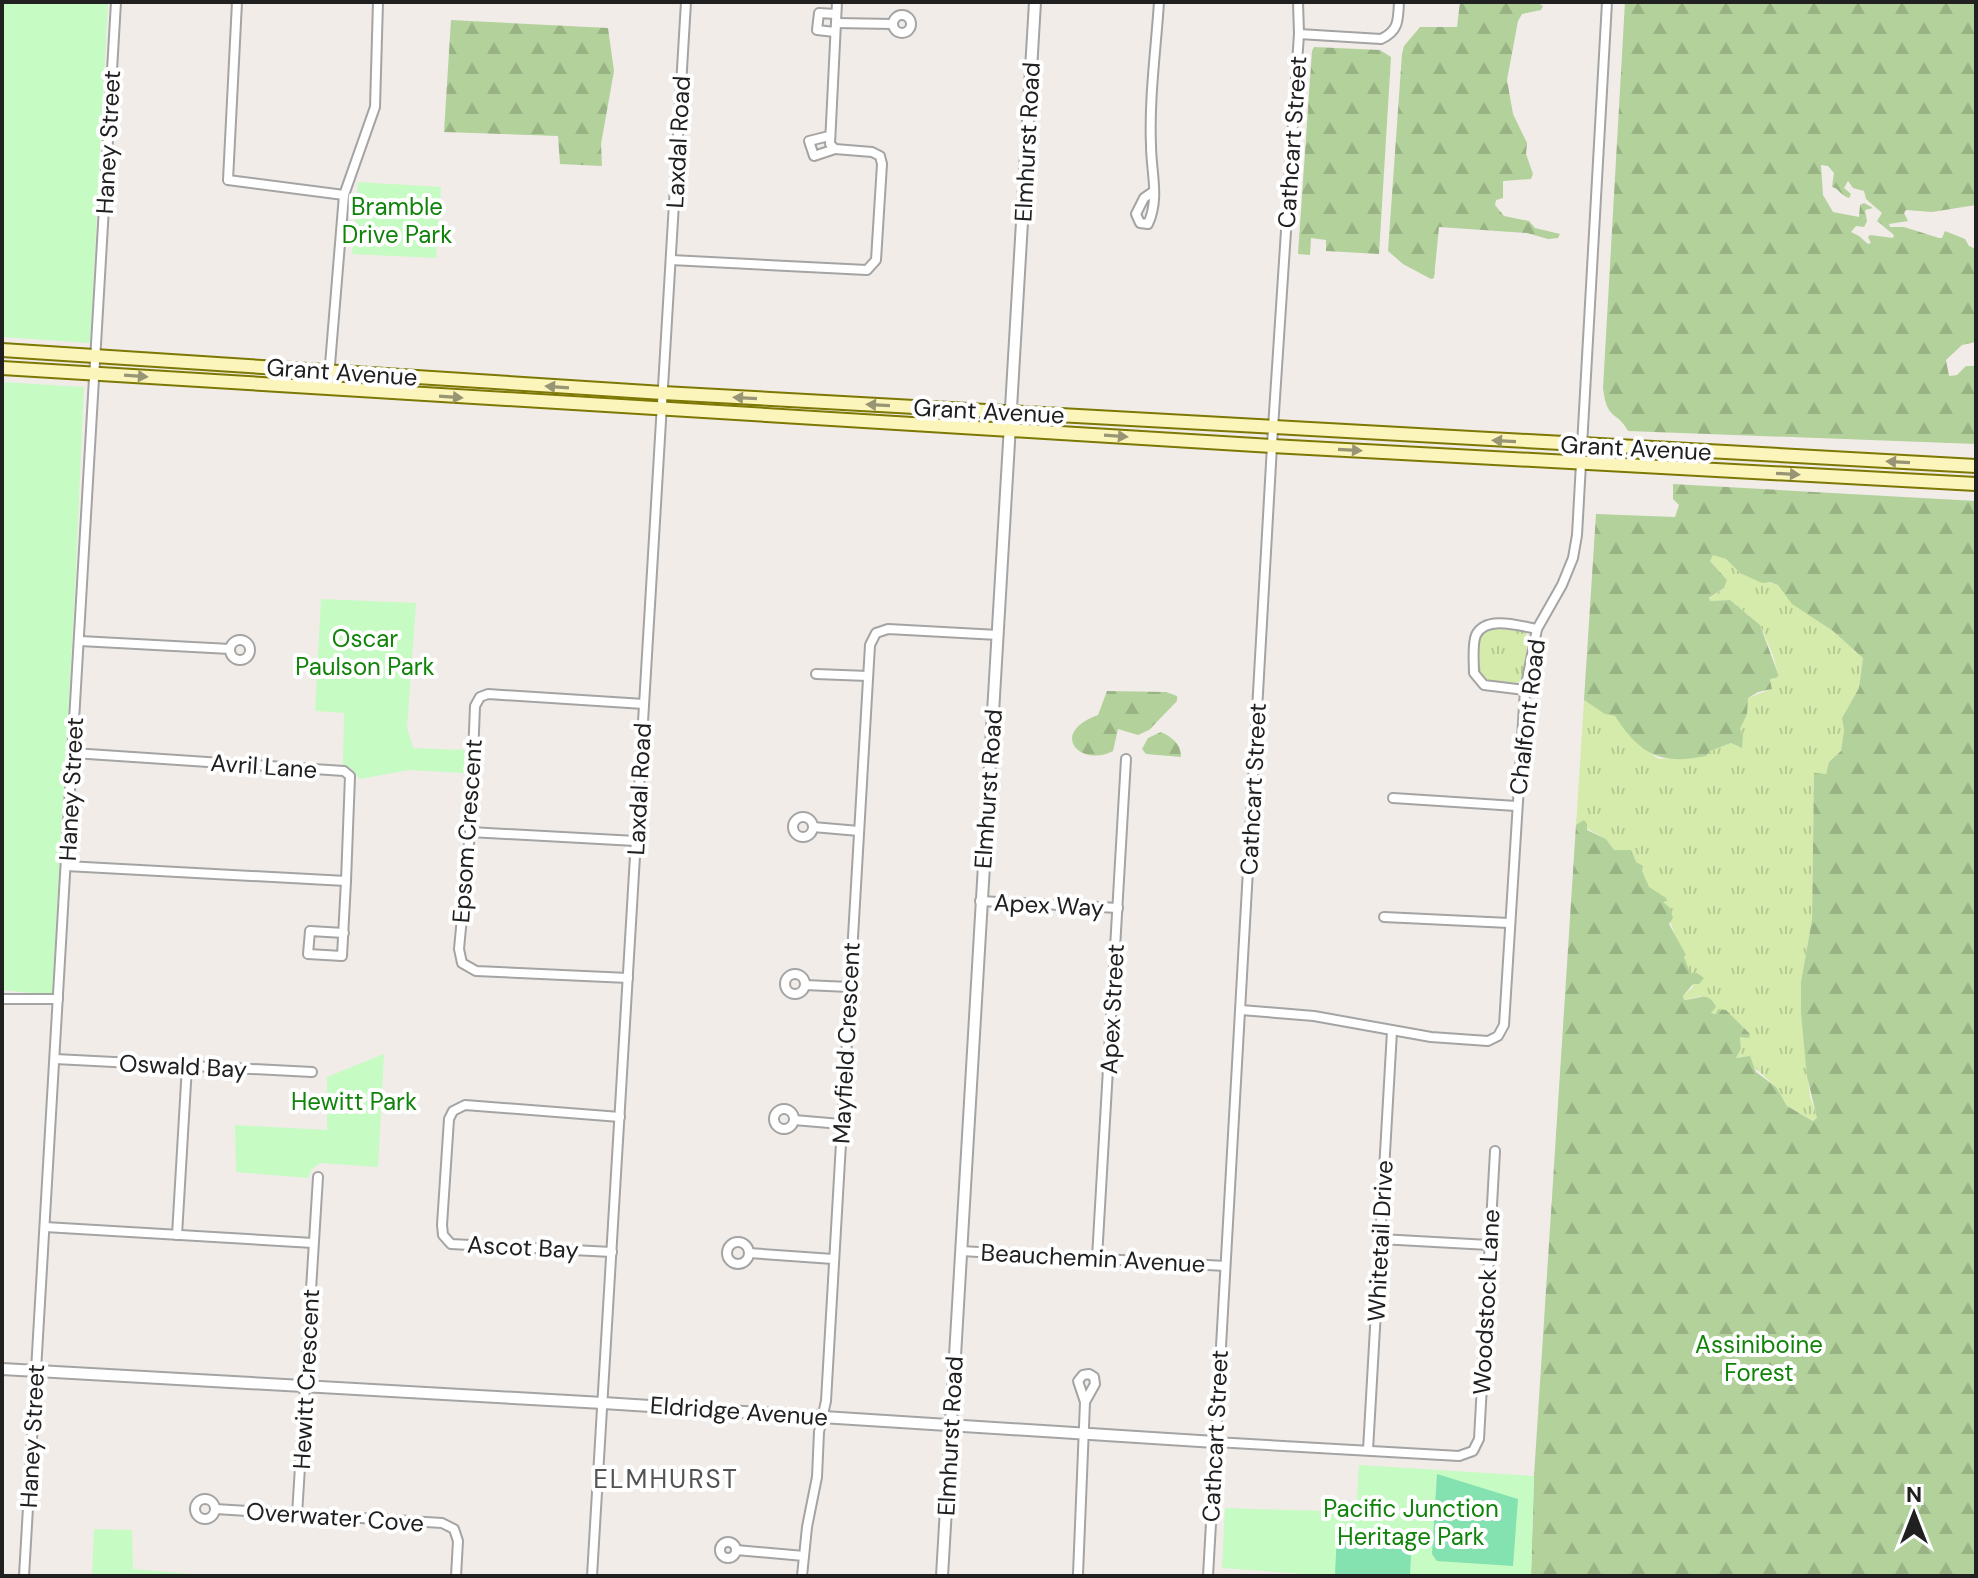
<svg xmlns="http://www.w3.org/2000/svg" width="1978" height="1578" font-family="'DM Sans',sans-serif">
<defs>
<pattern id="grass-tufts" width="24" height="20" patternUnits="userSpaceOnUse" patternTransform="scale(2)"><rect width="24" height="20" fill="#d4ebac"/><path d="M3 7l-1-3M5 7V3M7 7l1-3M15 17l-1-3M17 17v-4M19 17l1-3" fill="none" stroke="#b6c994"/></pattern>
<pattern id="forest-firs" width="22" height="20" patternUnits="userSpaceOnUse" patternTransform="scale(2)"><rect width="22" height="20" fill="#b2d19b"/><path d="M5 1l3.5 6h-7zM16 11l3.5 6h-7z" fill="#99b385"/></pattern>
</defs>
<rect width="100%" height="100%" fill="#f1ece7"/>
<g fill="url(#grass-tufts)">
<path d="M 1713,554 L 1726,559 L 1740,573 L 1778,585 L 1793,604 L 1833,631 L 1863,658 L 1859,688 L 1842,718 L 1844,730 L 1841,751 L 1829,762 L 1826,774 L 1814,774 L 1812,920 L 1801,982 L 1801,1014 L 1810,1097 L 1818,1118 L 1814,1121 L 1787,1106 L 1776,1087 L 1752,1065 L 1736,1059 L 1741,1049 L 1740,1036 L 1750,1034 L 1726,1010 L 1716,1014 L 1711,1012 L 1701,996 L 1684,1000 L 1683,996 L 1693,987 L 1684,957 L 1686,955 C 1674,939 1671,920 1663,903 C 1659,895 1651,891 1647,884 C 1638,868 1634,855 1614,850 L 1606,839 L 1579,824 L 1576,825 L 1584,700 L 1606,714 L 1615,716 L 1638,744 L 1659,759 L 1706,756 L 1710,751 L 1731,743 L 1739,747 L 1743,734 L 1740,729 L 1748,698 L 1772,689 L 1770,678 L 1778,674 L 1773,655 L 1760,625 L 1730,600 L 1710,601 L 1709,599 L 1724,588 L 1727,580 L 1710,561 Z"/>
<path d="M 1503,627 L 1524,629 C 1529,638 1527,644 1526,654 C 1526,659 1526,667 1525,673 C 1517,695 1488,683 1476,673 L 1479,639 L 1483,632 Z"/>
</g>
<g fill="url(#forest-firs)" fill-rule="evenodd">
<polygon points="1460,2 1536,2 1543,6 1541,10 1522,14 1518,21 1507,80 1513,114 1527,143 1526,154 1533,174 1531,179 1503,181 1503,198 1496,200 1495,205 1504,216 1529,221 1535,228 1560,234 1558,238 1548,239 1527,233 1439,227 1434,278 1431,279 1403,264 1388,251 1402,54 1404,46 1420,27 1457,27"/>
<path d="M 1625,2 L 1976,2 L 1976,205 L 1932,212 L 1906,210 L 1904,213 L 1908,221 L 1889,224 L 1890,227 L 1904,227 L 1939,238 L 1942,238 L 1945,231 L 1965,239 L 1969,246 L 1976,249 L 1976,342 L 1962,345 L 1946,360 L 1949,376 L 1957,375 L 1966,366 L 1976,366 L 1976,444 L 1628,431 C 1617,410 1607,422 1603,388 ZM 1821,165 L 1828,166 L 1834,173 L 1832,187 C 1839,188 1841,196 1849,198 L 1851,194 L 1844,188 L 1848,181 L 1853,188 L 1864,191 L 1866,199 L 1882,213 L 1877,221 L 1894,235 L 1893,238 L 1870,235 L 1868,237 L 1871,243 L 1868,244 L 1859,236 L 1851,232 L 1856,226 L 1864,227 L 1867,221 L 1865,210 L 1873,208 L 1864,203 L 1860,205 L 1859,217 L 1833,212 L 1823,195 Z"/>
<polygon points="451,20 608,28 614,71 601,144 602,166 560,164 558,136 444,132"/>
<polygon points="1314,47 1380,50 1391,57 1379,254 1326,251 1326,240 1311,238 1310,255 1298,254 1312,51"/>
<path d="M 1673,484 L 1976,501 L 1976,1576 L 1531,1576 L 1534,1476 L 1576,825 L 1584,820 L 1587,824 L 1587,830 L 1606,839 L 1614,850 L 1631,850 L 1636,862 L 1643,866 L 1642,871 L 1649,887 L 1666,898 L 1667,901 L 1663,902 L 1670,908 L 1673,918 L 1669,924 L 1686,955 L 1684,957 L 1690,973 L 1697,973 L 1704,978 L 1699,984 L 1693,984 L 1683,996 L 1684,1000 C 1699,999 1708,990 1716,1007 L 1711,1013 L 1716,1014 L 1718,1009 L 1726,1010 L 1750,1034 L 1749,1038 L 1740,1037 L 1741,1049 L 1736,1058 L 1750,1056 L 1756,1072 L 1776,1087 L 1787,1106 L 1813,1121 L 1817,1118 L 1807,1076 L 1801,1014 L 1801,982 L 1812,920 L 1814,773 L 1826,774 L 1829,762 L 1841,751 L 1844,730 L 1842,718 L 1859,688 L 1863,658 L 1833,631 L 1792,604 L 1778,585 L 1770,582 L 1762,583 L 1740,573 L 1726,559 L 1713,555 L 1710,561 L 1727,580 L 1724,588 L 1709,598 L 1710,601 L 1730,600 L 1760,625 L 1778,674 L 1778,677 L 1770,679 L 1772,689 L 1758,692 L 1748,698 L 1747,714 L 1740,729 L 1743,734 L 1742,748 L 1731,743 L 1710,751 L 1706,756 C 1662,765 1641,756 1615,716 L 1605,714 L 1584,700 L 1596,514 L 1675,517 L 1679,505 L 1673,499 Z"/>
<path d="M 1107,691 L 1166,692 L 1177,696 L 1177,701 L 1149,730 L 1138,735 L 1118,729 L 1113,751 C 1082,768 1047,734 1098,715 Z"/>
<path d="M 1161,732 C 1172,737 1181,744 1181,757 L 1146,754 L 1142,749 L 1148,738 Z"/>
</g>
<g fill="#c7fbc4">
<polygon points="2,2 108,2 90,343 2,337"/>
<polygon points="358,182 441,187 436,258 352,254"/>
<polygon points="2,382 84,387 74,609 52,995 2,990"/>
<polygon points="321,599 416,603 407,728 413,748 465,750 464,773 409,770 360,779 352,770 343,765 344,713 315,711"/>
<polygon points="384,1054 378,1167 320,1163 311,1170 308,1178 236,1172 235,1125 327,1130 327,1077"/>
<polygon points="1359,1465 1534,1476 1531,1576 1333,1576 1222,1568 1225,1508 1356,1512"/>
<polygon points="94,1529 132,1530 133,1569 216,1576 92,1576"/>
</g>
<g fill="#84e1b0">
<polygon points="1437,1474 1518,1499 1513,1566 1437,1561 1432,1554"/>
<polygon points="1337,1529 1412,1532 1410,1576 1335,1576"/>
</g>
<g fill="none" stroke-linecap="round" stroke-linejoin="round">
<defs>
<g id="minor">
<polyline points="237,2 228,180 344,195"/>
<circle cx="902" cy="24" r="9"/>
<polyline points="836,23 893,24"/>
<polyline points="835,32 817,30 819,13 836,14"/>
<path d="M 1299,34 L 1381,39 C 1399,31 1398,20 1399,2"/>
<polyline points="829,136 809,141 814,156 835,149"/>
<path d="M 1154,191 L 1144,198 L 1136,214 L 1140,223 L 1148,224 C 1160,198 1151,172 1151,145 C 1149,98 1156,49 1159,2"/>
<polyline points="671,260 867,270 876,260 882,164 880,156 872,152 835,149 830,144 837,2"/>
<polyline points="328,389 344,195 375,107 378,2"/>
<circle cx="240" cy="650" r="10"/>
<polyline points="80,641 230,649"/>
<polyline points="816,674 868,676"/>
<path d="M 1525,690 L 1484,685 L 1474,673 C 1474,662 1472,644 1476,635 C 1486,615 1520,626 1537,629"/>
<polyline points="1393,798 1516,806"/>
<circle cx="803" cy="827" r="10"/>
<polyline points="813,827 859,831"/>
<polyline points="470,832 636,841"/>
<polyline points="66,866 346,881 350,776 344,771 73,753"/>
<polyline points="980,901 1118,908"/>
<polyline points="1384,917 1509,923"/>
<polyline points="344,933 310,931 308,954 342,956 346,881"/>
<circle cx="795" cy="984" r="10"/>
<polyline points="628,978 476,971 462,963 459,949 470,832 475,706 480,697 488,694 644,704"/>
<polyline points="805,985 849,987"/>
<polyline points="2,999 58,999"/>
<polyline points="1241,1010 1314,1016 1431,1037 1488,1041 1498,1036 1504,1025 1525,690 1537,629 1562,585 1573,558 1577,535 1607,2"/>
<polyline points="55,1059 312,1072"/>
<circle cx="784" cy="1119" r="10"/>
<polyline points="794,1120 841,1124"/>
<polyline points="45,1227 313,1243"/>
<polyline points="177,1235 187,1066"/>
<polyline points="1380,1239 1489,1245"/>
<circle cx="738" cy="1253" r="11"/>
<polyline points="961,1251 1225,1266"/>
<polyline points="612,1252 451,1244 443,1235 442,1225 449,1119 453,1111 465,1105 620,1117"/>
<polyline points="749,1253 833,1259"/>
<polyline points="1097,1258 1126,759"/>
<polygon points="1089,1374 1094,1377 1095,1384 1085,1402 1078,1381 1083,1375"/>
<polyline points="1215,1442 1459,1456 1473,1451 1479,1439 1495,1151"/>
<polyline points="1368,1450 1392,1031"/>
<circle cx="205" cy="1509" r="10"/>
<polyline points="215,1509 442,1523 454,1529 458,1541 456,1576"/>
<polyline points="297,1515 318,1177"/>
<circle cx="728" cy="1550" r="8"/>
<polyline points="736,1550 804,1556"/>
<polyline points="1078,1574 1085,1402"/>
<polyline points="24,1576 116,2"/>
<polyline points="592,1576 686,2"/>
<polyline points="802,1576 807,1527 817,1477 819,1432 826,1401 870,645 876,633 888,629 998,635"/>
<polyline points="1208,1576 1273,428 1299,34 1298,2"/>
</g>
<g id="tertiary">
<polyline points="2,1369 603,1403 1215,1442"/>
<polyline points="942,1576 1035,2"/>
</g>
<g id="secondary">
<polyline points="2,350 663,393 1976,466"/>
<polyline points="2,368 1272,446 1976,484"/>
</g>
</defs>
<use href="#minor" stroke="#a4a4a4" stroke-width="12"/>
<use href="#tertiary" stroke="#a4a4a4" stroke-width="14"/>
<use href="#secondary" stroke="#7c7803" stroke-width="16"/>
<use href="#minor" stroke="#fff" stroke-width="8"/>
<use href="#tertiary" stroke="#fff" stroke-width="10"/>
<use href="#secondary" stroke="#fbf5bb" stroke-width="12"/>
</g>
<defs><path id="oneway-solid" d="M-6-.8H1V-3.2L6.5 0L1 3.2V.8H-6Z" transform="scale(2)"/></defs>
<g fill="#989575">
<use href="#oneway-solid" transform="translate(136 376) rotate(4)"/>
<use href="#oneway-solid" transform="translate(557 387) rotate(-176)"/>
<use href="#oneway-solid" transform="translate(451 397) rotate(4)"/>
<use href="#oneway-solid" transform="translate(745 398) rotate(-177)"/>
<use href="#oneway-solid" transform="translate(878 405) rotate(-177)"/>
<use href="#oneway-solid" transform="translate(1116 436) rotate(4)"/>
<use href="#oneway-solid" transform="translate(1504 441) rotate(-177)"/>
<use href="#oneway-solid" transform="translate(1350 450) rotate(3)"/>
<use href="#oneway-solid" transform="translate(1898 462) rotate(-177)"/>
<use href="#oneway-solid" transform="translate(1788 474) rotate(3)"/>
</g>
<g text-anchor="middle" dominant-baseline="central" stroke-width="8" stroke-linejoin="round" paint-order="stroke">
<g font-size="24" fill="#202020" stroke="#fff">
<text transform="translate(108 142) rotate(-87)">Haney Street</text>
<text transform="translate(678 142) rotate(-87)">Laxdal Road</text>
<text transform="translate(1027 142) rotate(-87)">Elmhurst Road</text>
<text transform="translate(1292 142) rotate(-86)">Cathcart Street</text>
<text transform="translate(342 372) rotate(4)">Grant Avenue</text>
<text transform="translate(989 411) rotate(3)">Grant Avenue</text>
<text transform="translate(1636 448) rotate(3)">Grant Avenue</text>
<text transform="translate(1527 717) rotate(-83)">Chalfont Road</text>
<text transform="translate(264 766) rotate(4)">Avril Lane</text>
<text transform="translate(71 789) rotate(-87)">Haney Street</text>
<text transform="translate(639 789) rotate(-87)">Laxdal Road</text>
<text transform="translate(988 789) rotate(-86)">Elmhurst Road</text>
<text transform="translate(1253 789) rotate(-87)">Cathcart Street</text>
<text transform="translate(467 831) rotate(-86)">Epsom Crescent</text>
<text transform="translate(1049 905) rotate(3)">Apex Way</text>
<text transform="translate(1112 1009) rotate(-87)">Apex Street</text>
<text transform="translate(846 1043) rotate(-87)">Mayfield Crescent</text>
<text transform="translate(183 1066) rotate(3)">Oswald Bay</text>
<text transform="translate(1380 1241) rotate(-87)">Whitetail Drive</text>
<text transform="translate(523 1247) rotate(3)">Ascot Bay</text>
<text transform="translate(1093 1258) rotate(3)">Beauchemin Avenue</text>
<text transform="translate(1486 1302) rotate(-87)">Woodstock Lane</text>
<text transform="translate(306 1379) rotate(-87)">Hewitt Crescent</text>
<text transform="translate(739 1411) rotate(4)">Eldridge Avenue</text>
<text transform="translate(32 1436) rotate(-87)">Haney Street</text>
<text transform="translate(950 1436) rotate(-87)">Elmhurst Road</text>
<text transform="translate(1215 1436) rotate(-87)">Cathcart Street</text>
<text transform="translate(335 1517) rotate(4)">Overwater Cove</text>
</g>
<g font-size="24" fill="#10830a" stroke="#fff">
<text x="397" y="206">Bramble<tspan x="397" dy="28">Drive Park</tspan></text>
<text x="365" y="638">Oscar<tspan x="365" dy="28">Paulson Park</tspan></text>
<text x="354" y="1101">Hewitt Park</text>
<text x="1759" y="1344">Assiniboine<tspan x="1759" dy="28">Forest</tspan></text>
<text x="1411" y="1508">Pacific Junction<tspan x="1411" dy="28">Heritage Park</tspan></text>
</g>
<g font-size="26" letter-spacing="2" fill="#535353" stroke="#fff">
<text x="666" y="1479">ELMHURST</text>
</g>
</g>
<rect width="1978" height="1578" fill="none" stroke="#202020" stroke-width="8"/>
<g transform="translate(1914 1514)" stroke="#ffffff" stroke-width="6" paint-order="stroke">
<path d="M0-6L14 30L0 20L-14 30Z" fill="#202020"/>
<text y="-12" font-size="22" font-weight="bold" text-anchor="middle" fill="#202020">N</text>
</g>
</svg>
